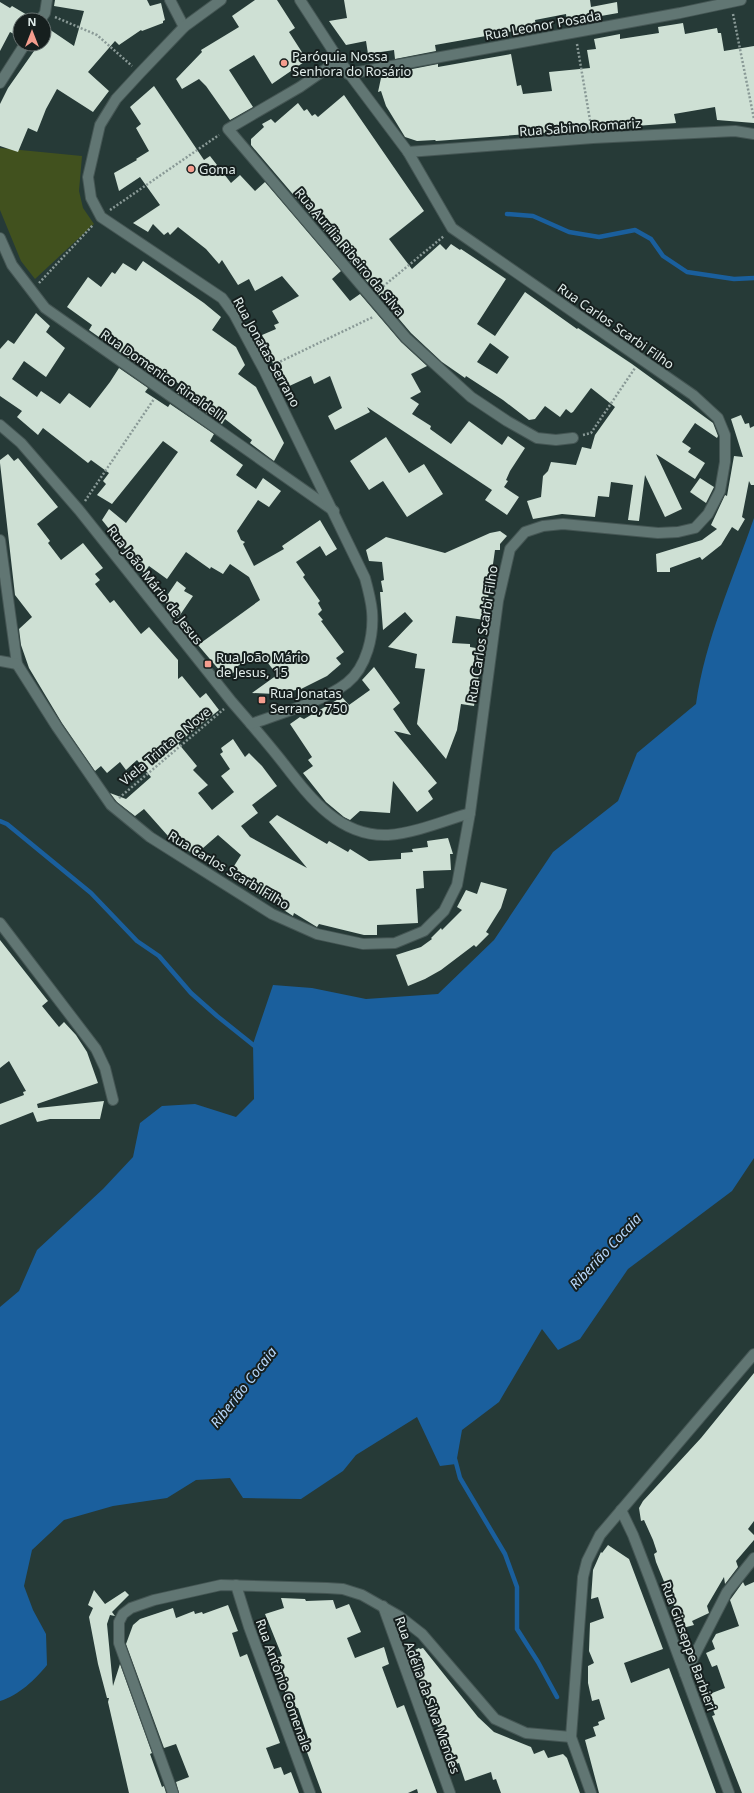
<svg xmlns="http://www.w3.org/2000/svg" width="754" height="1793" font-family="'Noto Sans',sans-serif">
<rect width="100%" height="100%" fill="#263a37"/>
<polygon fill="#41511e" points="0,148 82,156 79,191 83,208 94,224 35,279 21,261 0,210"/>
<path fill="#1a5f9d" d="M 754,518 L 754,1158 L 732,1191 L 628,1269 L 580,1339 L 558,1350 L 542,1329 L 499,1402 L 462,1430 L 456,1464 L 440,1466 L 417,1417 L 356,1455 L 343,1471 L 301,1499 L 243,1498 L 230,1478 L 196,1480 L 167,1498 L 113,1506 L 64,1520 L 32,1550 L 24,1586 L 33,1610 L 46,1634 L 47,1665 C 36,1679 18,1696 0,1701 L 0,1307 L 19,1291 L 37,1250 L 103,1189 L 133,1157 L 140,1123 L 162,1106 L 195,1104 L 236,1117 L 254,1099 L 253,1044 L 273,985 L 312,988 L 366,999 L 438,994 L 494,940 L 553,852 L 618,801 L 637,753 L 696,704 C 705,640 733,579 754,518 Z"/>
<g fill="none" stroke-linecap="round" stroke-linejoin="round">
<g stroke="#1a5f9d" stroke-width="4.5">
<polyline points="507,214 533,216 569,232 599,237 635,230 651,239 663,256 687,272 734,279 754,278"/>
<polyline points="0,821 7,824 91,893 137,941 159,956 191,993 217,1016 257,1048"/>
<polyline points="455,1459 460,1478 505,1554 517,1587 517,1629 538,1662 557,1697"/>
</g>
</g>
<g fill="#cee0d4" fill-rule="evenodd">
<polygon points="55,0 147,0 150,6 161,3 165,20 163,21 163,23 142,31 141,30 119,45 115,41 88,72 109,91 93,112 57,89 46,109 37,132 28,128 18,152 0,146 0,104 8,88 39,44 44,44 44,36 49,29 74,46 84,11 54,6"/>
<polygon points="255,0 277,0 295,28 289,32 307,60 272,84 254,55 229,70 253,107 230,120 206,86 199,79 182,89 176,79 202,52 201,50 239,27 232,16"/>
<polygon points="344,0 590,0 591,7 617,2 618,13 567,22 566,14 535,20 536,27 435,45 436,51 395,59 394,50 368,54 366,41 346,45 329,21 347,18"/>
<polygon points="0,2 10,8 12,6 34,19 20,20 20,37 10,32 0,51"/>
<polygon points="683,23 685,34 717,28 718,33 721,33 724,51 754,46 754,123 717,120 715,107 674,114 676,123 436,141 435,140 417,141 405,137 386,106 381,91 378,92 381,78 398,75 397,72 438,64 438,67 511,54 517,86 521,85 523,94 552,91 549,72 590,68 587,50 596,49 594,39 620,34 620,39 659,33 658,27"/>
<polygon points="154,86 204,160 210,156 231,183 240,175 255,191 265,182 341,271 332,279 350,301 360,294 401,342 427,366 411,374 421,392 410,398 419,404 412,414 431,426 430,429 451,444 469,421 502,445 508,436 525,448 510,471 506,480 508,481 504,487 519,497 507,515 485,500 492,490 367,407 370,412 335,430 328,416 342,408 330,376 314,384 311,376 285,388 269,355 271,354 262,335 276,329 274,325 279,323 272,311 299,296 282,276 255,291 249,279 238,285 222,260 219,264 206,249 178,227 170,235 168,232 164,235 153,224 148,232 133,223 160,205 140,177 119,191 114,173 137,160 136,159 149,151 136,128 141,124 130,107"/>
<path d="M 344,95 L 424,211 L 389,239 L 412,269 L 440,244 L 446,250 L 451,244 L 460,250 L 461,249 L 506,279 L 477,324 L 495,336 L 525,292 L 577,329 L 578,328 L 632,364 L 713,423 L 718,436 L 717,438 L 695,423 L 682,442 L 691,448 L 688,452 L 705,463 L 695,479 L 656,454 L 682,509 L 665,517 L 645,475 L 639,521 L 628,520 L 633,485 L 611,482 L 609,497 L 598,496 L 595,517 L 562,514 L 533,519 L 527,501 L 541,497 L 543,476 L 548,471 L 551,462 L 576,465 L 582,447 L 591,449 L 595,435 L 615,407 L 591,388 L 573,412 L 571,413 L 566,409 L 560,417 L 545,406 L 535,419 L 529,420 L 503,400 L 466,376 L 465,378 L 442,362 L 411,333 L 251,145 L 251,139 L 264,127 L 262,124 L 271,119 L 275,123 L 298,103 L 304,111 L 307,109 L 312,116 L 315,114 L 318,117 ZM 490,343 L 509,357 L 497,374 L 477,362 Z"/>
<polygon points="143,261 204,303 221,317 212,330 236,347 245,365 238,374 256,387 284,443 274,461 250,443 252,440 225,419 222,424 177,393 182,386 160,370 155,377 89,330 92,325 67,307 88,277 101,287 112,272 115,274 123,263 136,271"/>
<polygon points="36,313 50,326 46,332 65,348 46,377 24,361 12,379 37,397 41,391 60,404 69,393 90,408 110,382 119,368 148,388 145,392 168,407 170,404 214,434 210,441 243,465 236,475 256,489 263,478 281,491 269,507 258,500 237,531 241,540 245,542 243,544 254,566 284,549 282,546 320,520 337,549 326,556 320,546 296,562 305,575 303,577 320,601 318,603 322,610 318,614 323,620 321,621 344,652 336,658 341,664 327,676 301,689 275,694 252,693 277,675 259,651 235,668 237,670 226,678 198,645 260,600 249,577 230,564 223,574 211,567 210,569 186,552 167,579 149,566 144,573 102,520 109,509 126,523 178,452 163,441 112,504 97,495 106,484 103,481 109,473 91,460 88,463 43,428 38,435 17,417 22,411 0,396 0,349 8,340 14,344"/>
<polygon points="741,415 745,424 749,423 750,428 754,426 754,485 751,485 749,481 742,517 745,519 738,531 732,527 721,545 702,560 700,557 670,568 670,572 657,572 656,554 702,540 717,529 711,525 725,495 727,496 734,456 743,457 731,419"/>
<polygon points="386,437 409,473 424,464 443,494 407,517 383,481 369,490 350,461"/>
<polygon points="8,454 14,461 18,458 58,507 37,524 50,541 48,543 61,560 83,543 103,568 95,574 100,580 95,584 110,603 114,600 141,634 149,627 178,660 178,679 182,676 200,698 206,693 219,710 178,743 197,766 193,770 208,785 198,793 212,810 234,792 221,776 230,769 220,754 223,752 221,748 233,739 245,757 249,753 262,766 277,786 252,805 258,813 241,826 250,837 307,868 269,822 277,815 327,844 329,841 348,852 350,849 369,861 401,859 401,853 413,852 412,849 428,847 427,841 448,838 453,854 450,854 451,870 423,871 424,888 416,889 418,923 377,925 377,935 364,935 319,924 317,927 294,913 293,916 229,874 241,855 218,835 195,855 167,837 168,836 144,809 135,816 117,802 110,793 126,799 151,777 137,760 126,770 120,762 107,773 101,766 95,771 62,723 29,668 21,645 19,629 32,617 15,595 0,463 0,460"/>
<polygon points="700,478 714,487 706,503 690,492"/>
<polygon points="500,531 507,536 500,544 500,550 495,550 485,620 456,616 452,643 470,644 470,647 476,648 473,673 479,674 474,706 461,704 457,730 446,759 417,724 425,669 415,668 417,654 388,647 413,621 405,612 383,630 380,592 383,592 381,581 384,580 382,562 369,561 366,550 386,537 445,553 490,533"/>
<polygon points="177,581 186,588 184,591 193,596 178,618 164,600"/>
<polygon points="374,667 400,703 393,709 411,735 394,731 437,783 428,791 433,799 417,812 393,781 390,813 360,811 350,820 344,817 326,802 303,773 313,766 308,760 312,757 290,724 300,717 304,719 342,697 349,705 370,690 362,680"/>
<polygon points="481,882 507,889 501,908 486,932 489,934 476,947 474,945 441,970 425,979 408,986 396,955 421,947 432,939 431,938 441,928 442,930 462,910 457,907 466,890 477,894"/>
<polygon points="0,940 48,1001 42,1006 59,1027 64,1022 76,1035 87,1052 98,1083 37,1104 38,1108 104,1101 100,1119 50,1119 37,1122 33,1112 0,1125 0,1104 24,1095 23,1092 26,1091 9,1061 0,1068"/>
<polygon points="754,1373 754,1521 748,1529 754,1535 754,1540 736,1561 738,1567 725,1584 724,1577 707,1606 709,1613 692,1621 694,1625 683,1628 656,1562 654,1554 657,1552 653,1540 644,1520 641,1521 639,1508 643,1501 701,1438"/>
<polygon points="608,1545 629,1559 663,1649 624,1663 631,1683 669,1668 716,1793 599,1793 585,1740 596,1736 593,1727 599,1725 598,1722 605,1719 599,1699 592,1701 588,1683 588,1666 594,1663 589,1651 590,1623 604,1618 598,1597 591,1599 593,1570 601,1552 602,1553"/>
<polygon points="743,1582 745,1586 754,1582 754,1793 742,1793 712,1716 715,1715 707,1695 725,1688 717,1665 712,1667 706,1653 715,1649 712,1641 716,1634 739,1626 730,1600"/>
<polygon points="94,1590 105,1604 125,1591 129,1595 112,1612 115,1616 110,1615 107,1624 113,1686 120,1664 152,1753 150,1754 162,1787 164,1786 166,1793 129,1793 108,1702 109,1698 107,1698 98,1664 89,1617 93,1608 88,1605"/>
<polygon points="281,1598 305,1599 306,1601 333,1600 336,1609 349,1604 361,1632 347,1638 355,1658 384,1647 389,1664 382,1667 397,1708 404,1705 437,1793 418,1793 417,1789 408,1793 322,1793 304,1744 304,1739 308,1738 298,1708 291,1708 273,1659 282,1656 265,1614 284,1608"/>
<polygon points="228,1605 238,1631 232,1633 240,1657 247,1654 280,1743 266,1748 274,1769 281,1767 284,1775 291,1772 299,1793 179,1793 176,1782 189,1777 176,1744 164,1748 126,1644 133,1625 140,1619 173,1608 176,1618 194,1611 195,1614 202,1612 203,1614"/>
<polygon points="419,1648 420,1649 423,1648 478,1717 494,1732 531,1747 534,1754 544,1750 548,1758 563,1754 567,1758 580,1793 501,1793 496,1779 493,1780 491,1772 465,1781 459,1763 453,1765 409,1653"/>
</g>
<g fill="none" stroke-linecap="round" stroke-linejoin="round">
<defs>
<g id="minor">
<polyline points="170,0 184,27"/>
<polyline points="40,20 45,13 47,0"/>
<polyline points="339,60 300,87 228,129 406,338 471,397 507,421 537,438 556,440 573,438"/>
<polyline points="348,74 680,13 741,0"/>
<polyline points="0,83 25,44"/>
<polyline points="408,152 593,138 735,131 754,134"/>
<polyline points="0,238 12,265 45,308 334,511"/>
<polyline points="0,540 17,664 57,727 111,805 150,837 272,914 317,934 363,944 395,943 424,931 444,911 457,885 470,813 498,601 510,549 525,532 543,526 563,524 658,533 678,532 695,528 708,514 720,491 725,462 725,435 718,418 693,395 452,228 408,152 339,60 300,0"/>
<polyline points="0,661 17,664"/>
<path d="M 251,724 C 262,737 273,750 284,764 C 311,799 340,837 388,835 C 415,833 444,821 470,813"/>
<polyline points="0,923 96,1049 105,1068 113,1100"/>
<polyline points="621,1510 633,1535 651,1582 729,1793"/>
<polyline points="236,1585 249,1627 310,1793"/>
<polyline points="383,1606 450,1793"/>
<polyline points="685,1674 727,1592 754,1558"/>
<polyline points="173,1793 119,1643 119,1622 123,1614 131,1608 154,1600 221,1585 327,1588 343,1589 362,1595 399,1616 422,1634 495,1719 526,1733 571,1737"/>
<polyline points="591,1793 571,1737 583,1577 587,1561 600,1535 754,1354"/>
</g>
<path id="tertiary" d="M 0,425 L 21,443 L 79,510 L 232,702 L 251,724 C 279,714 324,701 347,683 C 367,667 374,635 372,611 C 371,600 368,589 365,578 L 264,370 L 234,314 L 222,298 L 101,217 L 91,198 L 88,177 L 100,125 L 116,99 L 140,73 L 184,27 L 221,0"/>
</defs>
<use href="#minor" stroke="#455654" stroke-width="12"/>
<use href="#tertiary" stroke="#455654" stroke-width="12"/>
<g stroke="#899996" stroke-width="2.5" stroke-dasharray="2 2" stroke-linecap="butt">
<polyline points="733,14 754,119"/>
<polyline points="55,17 97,35 132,66"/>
<polyline points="577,44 591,126"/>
<polyline points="110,210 219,135"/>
<polyline points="39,283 93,225"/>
<polyline points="380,289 444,236"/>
<polyline points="273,365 373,317"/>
<polyline points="583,435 591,433 635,368"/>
<polyline points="85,501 154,399"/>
<polyline points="119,798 224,709"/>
</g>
<use href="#minor" stroke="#617673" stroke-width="10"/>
<use href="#tertiary" stroke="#617673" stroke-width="10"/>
</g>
<g fill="#f59d8e" stroke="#161f1e" stroke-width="1.5">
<circle cx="284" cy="63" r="4"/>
<circle cx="191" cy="169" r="4"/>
<rect x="204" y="660" width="8" height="8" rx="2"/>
<rect x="258" y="696" width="8" height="8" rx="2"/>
</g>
<g text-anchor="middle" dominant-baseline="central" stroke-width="4" stroke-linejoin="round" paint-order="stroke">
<g font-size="13" fill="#e0ecea" stroke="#161f1e">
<text transform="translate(543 25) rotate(-10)">Rua Leonor Posada</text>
<text transform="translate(580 127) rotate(-4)">Rua Sabino Romariz</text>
<text transform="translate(350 252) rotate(50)">Rua Aurília Ribeiro da Silva</text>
<text transform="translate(616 326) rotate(35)">Rua Carlos Scarbi Filho</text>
<text transform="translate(267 352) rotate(61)">Rua Jonatas Serrano</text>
<text transform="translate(163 375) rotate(35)">Rua Domenico Rinaldelli</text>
<text transform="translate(155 585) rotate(52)">Rua João Mário de Jesus</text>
<text transform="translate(482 634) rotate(-81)">Rua Carlos Scarbi Filho</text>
<text transform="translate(165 746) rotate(-40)">Viela Trinta e Nove</text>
<text transform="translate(229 870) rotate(31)">Rua Carlos Scarbi Filho</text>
<text transform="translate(689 1646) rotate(70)">Rua Giuseppe Barbieri</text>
<text transform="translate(284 1685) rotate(70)">Rua Antônio Comenale</text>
<text transform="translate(428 1695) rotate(70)">Rua Adélia da Silva Mendes</text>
</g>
<g font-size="13" fill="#e0ecea" stroke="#161f1e" text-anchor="start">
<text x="292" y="56">Paróquia Nossa<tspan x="292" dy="15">Senhora do Rosário</tspan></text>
<text x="199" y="169">Goma</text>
<text x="216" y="657">Rua João Mário<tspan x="216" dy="15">de Jesus, 15</tspan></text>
<text x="270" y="693">Rua Jonatas<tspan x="270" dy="15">Serrano, 750</tspan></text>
</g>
<g font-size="14" font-style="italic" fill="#b8d8fc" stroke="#161f1e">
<text transform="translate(605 1251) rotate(-47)">Riberião Cocaia</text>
<text transform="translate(243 1387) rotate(-52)">Riberião Cocaia</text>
</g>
</g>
<g transform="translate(32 32)"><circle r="19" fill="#161f1e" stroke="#677170"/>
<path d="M0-3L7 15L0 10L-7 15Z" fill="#f59d8e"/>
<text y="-6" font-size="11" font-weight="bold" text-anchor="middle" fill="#e0ecea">N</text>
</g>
</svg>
